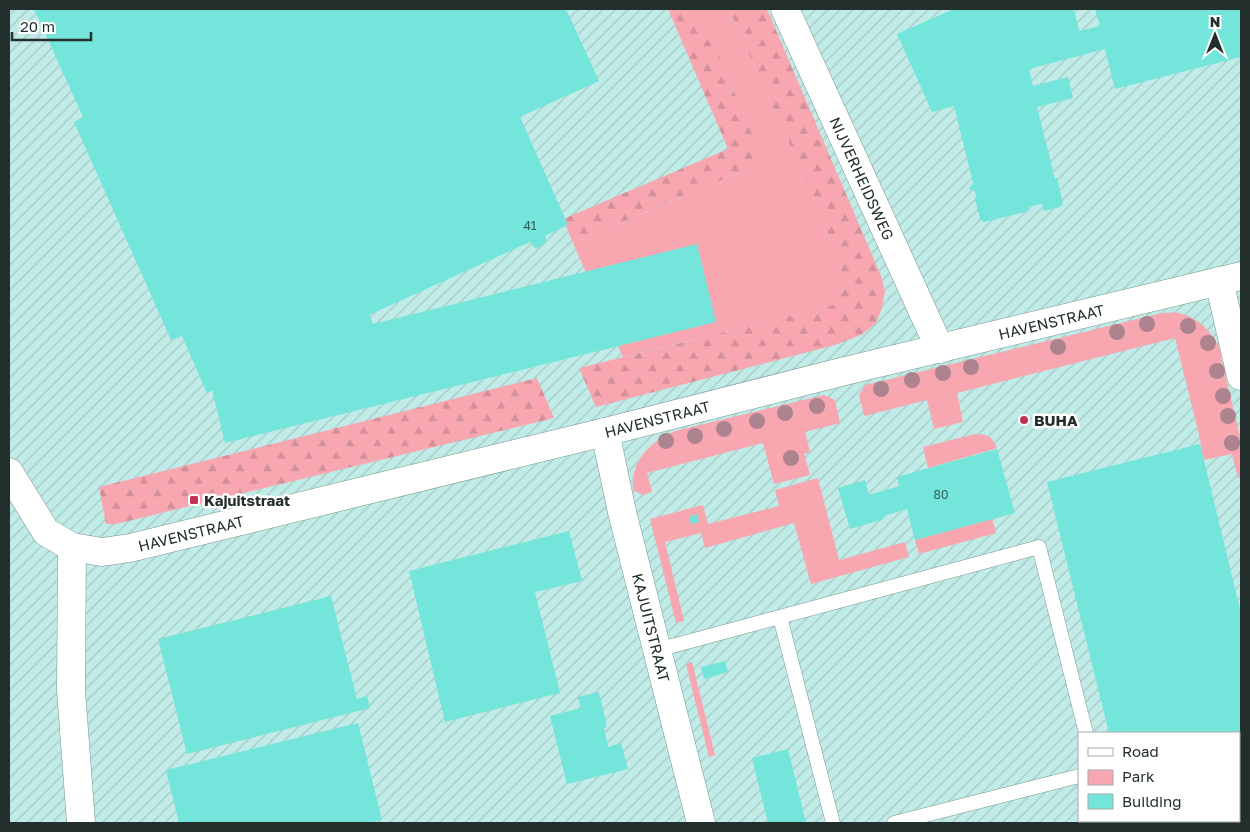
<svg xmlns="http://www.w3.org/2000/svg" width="1250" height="832" font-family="'Golos Text',sans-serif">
<defs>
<pattern id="industrial-furrows" width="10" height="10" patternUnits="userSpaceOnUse" patternTransform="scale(1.25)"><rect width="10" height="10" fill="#c0ebe6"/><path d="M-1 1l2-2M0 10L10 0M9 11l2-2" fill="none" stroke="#a5cac6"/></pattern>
<pattern id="forest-firs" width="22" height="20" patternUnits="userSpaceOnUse" patternTransform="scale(1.25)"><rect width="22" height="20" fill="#f8a7b1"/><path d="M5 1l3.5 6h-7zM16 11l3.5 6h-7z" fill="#d49099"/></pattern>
</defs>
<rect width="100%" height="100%" fill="#d4f5f1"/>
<path fill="url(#industrial-furrows)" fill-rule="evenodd" d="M 9,9 L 1241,9 L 1241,823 L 9,823 ZM 1079,733 L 1239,733 L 1239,821 L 1079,821 Z"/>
<g fill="#f8a7b1">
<path d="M 699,9 L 729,9 L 810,190 L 841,271 C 845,288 844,291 834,305 L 623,357 L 573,243 L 764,162 Z"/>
<path d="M 1162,313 C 1167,313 1173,312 1178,313 C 1193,315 1207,327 1215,340 C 1218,345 1222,352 1221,358 L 1241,440 L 1241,477 L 1238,478 L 1232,454 L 1204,460 L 1200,444 L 1201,443 L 1175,338 L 957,393 L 963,422 L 934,429 L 927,400 L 864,416 L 859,395 L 865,385 Z"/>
<path d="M 824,395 L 835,400 L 840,423 L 805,432 L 810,452 L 804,454 L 810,475 L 774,484 L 763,443 L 647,473 L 652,492 L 643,495 L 633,490 C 630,462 650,441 675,431 Z"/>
<path d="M 975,434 C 987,434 992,436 997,448 L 928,468 L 923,447 Z"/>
<polygon points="818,478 839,560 905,542 909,557 811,584 794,523 705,548 701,533 665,542 684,621 676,623 650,519 703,505 708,524 779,506 775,490"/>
<polygon points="992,519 996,533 919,554 915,540"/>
<polygon points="692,662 715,755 709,757 686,664"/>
</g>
<g fill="url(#forest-firs)">
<polygon points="668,9 699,9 764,162 573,243 563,219 728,149"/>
<path d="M 729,9 L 767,9 L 881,276 L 885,291 L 882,308 L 876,323 L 861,335 L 835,345 L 596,407 L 579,368 L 834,305 C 844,291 845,288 841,271 L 810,190 Z"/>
<polygon points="537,378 554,418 116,524 106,524 99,487"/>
</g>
<g fill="#73e5da">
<polygon points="34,9 566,9 599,81 520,117 568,225 545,236 546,238 546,243 537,248 535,248 530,242 369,315 373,324 697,244 716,322 225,443 212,390 207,393 182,336 171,340 74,122 83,117"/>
<polygon points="954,9 1074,9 1079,31 1100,26 1095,9 1241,9 1241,57 1115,89 1105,49 1029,69 1033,86 1068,77 1073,98 1037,107 1055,179 1057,178 1063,203 1060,207 1044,211 1042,204 1028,207 1029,211 984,222 980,219 975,199 976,198 975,191 969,189 973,183 954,106 932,112 897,34"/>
<polygon points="1200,444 1241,613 1241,823 1131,823 1131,821 1239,821 1239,733 1109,733 1047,482"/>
<polygon points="997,449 1015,513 915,540 907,509 883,516 884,519 850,529 838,488 865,480 869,495 899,486 897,477"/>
<polygon points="697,514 699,522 691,524 689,517"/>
<polygon points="569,531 582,581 535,592 560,693 445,722 409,571"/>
<polygon points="331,596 357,699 367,696 370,708 187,754 158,639"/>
<polygon points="725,661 728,672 704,679 701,667"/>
<polygon points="599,692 607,727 604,728 608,747 621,743 628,769 567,784 550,716 581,708 578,697"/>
<polygon points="358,723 382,820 370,823 179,823 166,770"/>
<polygon points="788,749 806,823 768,823 752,758"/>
</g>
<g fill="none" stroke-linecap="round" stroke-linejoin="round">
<defs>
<g id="lane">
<polyline points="780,617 833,823"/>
<polyline points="657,650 1039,547 1086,733"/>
<polyline points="894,823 1079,776"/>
</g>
<g id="street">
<path id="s1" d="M 785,9 L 940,349"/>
<polyline points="1219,281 1241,376"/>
<path id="s2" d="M 605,432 L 622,512 L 701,823"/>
<polyline points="72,547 71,690 81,823"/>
</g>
<g id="secondary">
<path id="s3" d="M 9,472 L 46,532 L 72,547 L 102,552 L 130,548 L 605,432 L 841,372 L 1241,276"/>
</g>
</defs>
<use href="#lane" stroke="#779692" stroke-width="15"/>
<use href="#street" stroke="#779692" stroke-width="29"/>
<use href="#secondary" stroke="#779692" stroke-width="29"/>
<use href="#lane" stroke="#fff" stroke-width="14"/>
<use href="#street" stroke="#fff" stroke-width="28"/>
<use href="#secondary" stroke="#fff" stroke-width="28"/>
</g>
<g fill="#ac838e">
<circle cx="1147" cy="324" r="8"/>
<circle cx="1188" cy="326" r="8"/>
<circle cx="1117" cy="332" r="8"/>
<circle cx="1208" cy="343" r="8"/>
<circle cx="1058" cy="347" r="8"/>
<circle cx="971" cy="367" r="8"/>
<circle cx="1217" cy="371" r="8"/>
<circle cx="943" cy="373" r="8"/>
<circle cx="912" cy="380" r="8"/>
<circle cx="881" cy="389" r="8"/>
<circle cx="1223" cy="396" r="8"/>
<circle cx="817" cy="406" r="8"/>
<circle cx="785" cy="413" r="8"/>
<circle cx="1228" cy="416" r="8"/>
<circle cx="757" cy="421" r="8"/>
<circle cx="724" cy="429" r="8"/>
<circle cx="695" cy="436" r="8"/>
<circle cx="666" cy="441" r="8"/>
<circle cx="1232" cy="443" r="8"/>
<circle cx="791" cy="458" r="8"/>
</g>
<g fill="#c23256" stroke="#fff" stroke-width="2">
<circle cx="1024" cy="420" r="5"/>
<rect x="189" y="495" width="10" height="10" rx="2.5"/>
</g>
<g text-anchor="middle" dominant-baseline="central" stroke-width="5" stroke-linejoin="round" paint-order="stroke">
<g font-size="12" fill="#365c58">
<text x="530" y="225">41</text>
<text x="941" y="494">80</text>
</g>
<g font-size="15" fill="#222f2d" stroke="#fff">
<text stroke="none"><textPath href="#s1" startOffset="186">NIJVERHEIDSWEG</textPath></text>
<text stroke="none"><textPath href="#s3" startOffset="1108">HAVENSTRAAT</textPath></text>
<text stroke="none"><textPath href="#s3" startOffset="702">HAVENSTRAAT</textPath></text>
<text stroke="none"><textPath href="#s3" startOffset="222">HAVENSTRAAT</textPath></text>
<text stroke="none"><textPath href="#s2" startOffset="201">KAJUITSTRAAT</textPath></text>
</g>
<g font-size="15" font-weight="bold" fill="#222f2d" stroke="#fff" text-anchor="start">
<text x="1034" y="420">BUHA</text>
<text x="204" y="500">Kajuitstraat</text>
</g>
</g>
<rect width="1250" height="832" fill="none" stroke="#222f2d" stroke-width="20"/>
<rect x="1078" y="732" width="162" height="90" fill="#ffffff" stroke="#a7acab"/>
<rect x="1088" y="748" width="25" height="8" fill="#ffffff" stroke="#a7acab"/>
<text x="1122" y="757" font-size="15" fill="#222f2d">Road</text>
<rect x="1088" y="770" width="25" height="15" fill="#f8a7b1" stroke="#a7acab"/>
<text x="1122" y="782" font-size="15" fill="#222f2d">Park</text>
<rect x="1088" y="794" width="25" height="15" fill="#73e5da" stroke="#a7acab"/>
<text x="1122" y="807" font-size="15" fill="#222f2d">Building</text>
<g transform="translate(1215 35)" stroke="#ffffff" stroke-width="4" paint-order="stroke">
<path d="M0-4L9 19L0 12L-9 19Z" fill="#222f2d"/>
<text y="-8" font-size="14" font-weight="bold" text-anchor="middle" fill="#222f2d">N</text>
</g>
<path d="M12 32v8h79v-8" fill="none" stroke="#222f2d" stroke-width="2.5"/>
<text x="20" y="32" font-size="15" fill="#222f2d" stroke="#ffffff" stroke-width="4" paint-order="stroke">20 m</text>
</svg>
